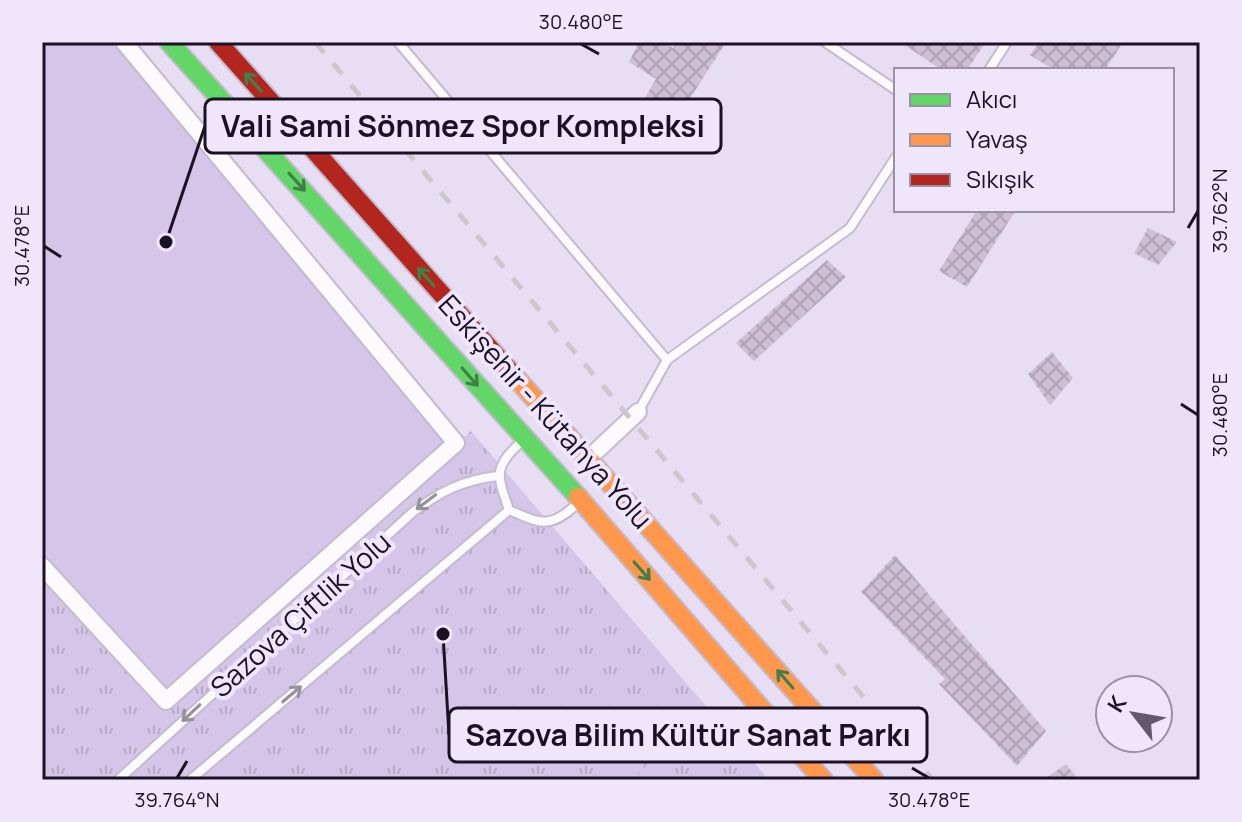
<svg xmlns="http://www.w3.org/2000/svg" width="1242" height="822" font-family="Manrope,sans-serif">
<defs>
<pattern id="grass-tufts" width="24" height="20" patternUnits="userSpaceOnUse" patternTransform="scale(2)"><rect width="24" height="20" fill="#d5c5e8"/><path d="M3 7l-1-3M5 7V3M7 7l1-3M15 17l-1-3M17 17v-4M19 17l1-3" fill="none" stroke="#b6a8c7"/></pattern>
<pattern id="forest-crowns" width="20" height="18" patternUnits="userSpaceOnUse" patternTransform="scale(2)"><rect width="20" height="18" fill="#d5c5e8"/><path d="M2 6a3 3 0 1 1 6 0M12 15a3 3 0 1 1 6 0" fill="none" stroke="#b6a8c7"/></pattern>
<pattern id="building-cross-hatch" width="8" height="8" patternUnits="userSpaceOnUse" patternTransform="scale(2)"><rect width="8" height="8" fill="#cfbfd5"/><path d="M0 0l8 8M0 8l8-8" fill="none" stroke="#b1a3b7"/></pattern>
</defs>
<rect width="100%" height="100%" fill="#e8def4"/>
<polygon fill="url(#grass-tufts)" points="471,431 769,780 42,780 42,566 456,443"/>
<polygon fill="url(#forest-crowns)" points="635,751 648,764 631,780 604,780"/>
<polygon fill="#d5c5e8" points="42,42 124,42 456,443 166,701 42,566"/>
<g fill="url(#building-cross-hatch)">
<polygon points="639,42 663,42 673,48 676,42 726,42 673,125 639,108 656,79 629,62"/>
<polygon points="900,42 986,42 967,70 942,70"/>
<polygon points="1039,42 1123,42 1105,70 1054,70 1030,55"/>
<polygon points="977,210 1016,210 967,287 939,271"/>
<polygon points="1148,228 1177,242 1158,265 1134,253"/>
<polygon points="827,260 846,277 754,361 736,343"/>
<polygon points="1052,352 1073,378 1050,405 1028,374"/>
<polygon points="895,555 1046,731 1017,766 939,684 945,679 861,592"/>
<polygon points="1066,764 1079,780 1043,780"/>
</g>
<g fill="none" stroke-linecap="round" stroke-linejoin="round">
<defs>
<g id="lane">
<polyline points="398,42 667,360 850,228 896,157"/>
<polyline points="825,42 896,90"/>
<polyline points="989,70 1007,42"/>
<polyline points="638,412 667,360"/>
<path d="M 520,443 C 492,468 498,477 509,510 C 541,524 550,529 577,504"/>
<path d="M 118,780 L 413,512 C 441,491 463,480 498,476"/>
<polyline points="190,780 509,510"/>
</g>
<g id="street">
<polyline points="589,458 638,412"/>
<polyline points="42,566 166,701 456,443 124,42"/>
</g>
<polyline id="fast" points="169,42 578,497"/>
<g id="slow">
<polyline points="509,370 874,780"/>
<polyline points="578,497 823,780"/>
</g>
<polyline id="jam" points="218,42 509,370"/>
</defs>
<use href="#lane" stroke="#c4bbce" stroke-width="12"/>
<use href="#street" stroke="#c4bbce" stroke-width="20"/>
<use href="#fast" stroke="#c4bbce" stroke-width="22"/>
<use href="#slow" stroke="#c4bbce" stroke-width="22"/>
<use href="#jam" stroke="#c4bbce" stroke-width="22"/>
<use href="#lane" stroke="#fcfafd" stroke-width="8"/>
<use href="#street" stroke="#fcfafd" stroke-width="16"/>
<use href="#fast" stroke="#63d668" stroke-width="18"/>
<use href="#slow" stroke="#ff974d" stroke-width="18"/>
<use href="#jam" stroke="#b3261e" stroke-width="18"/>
<polyline stroke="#cac8ce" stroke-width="5" stroke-dasharray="14 14" stroke-linecap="butt" points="315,42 933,780"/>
</g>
<defs><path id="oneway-shaft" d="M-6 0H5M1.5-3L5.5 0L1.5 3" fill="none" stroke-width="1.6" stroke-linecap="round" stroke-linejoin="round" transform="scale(2)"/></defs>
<g stroke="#427e49">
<use href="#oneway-shaft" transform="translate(253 82) rotate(-132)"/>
<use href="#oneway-shaft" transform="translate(297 182) rotate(48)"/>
<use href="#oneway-shaft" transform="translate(426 277) rotate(-132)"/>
<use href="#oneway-shaft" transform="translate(470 377) rotate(49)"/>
<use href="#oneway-shaft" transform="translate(642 571) rotate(49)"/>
<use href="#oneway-shaft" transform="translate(785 679) rotate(-131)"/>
</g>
<g stroke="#96929b">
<use href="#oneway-shaft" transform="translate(426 502) rotate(143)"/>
<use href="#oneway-shaft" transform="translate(292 694) rotate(-40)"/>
<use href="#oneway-shaft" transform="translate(191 713) rotate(137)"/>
</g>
<path fill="none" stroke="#1a1224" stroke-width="3" d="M 581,44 L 599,54M 1188,228 L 1198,211M 44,246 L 61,257M 1181,404 L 1198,415M 912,768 L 929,778M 177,778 L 187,761"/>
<g text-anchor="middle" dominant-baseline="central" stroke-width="8" stroke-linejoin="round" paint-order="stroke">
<g font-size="28" fill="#1a1224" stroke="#f0e6fb">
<text transform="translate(546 411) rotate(48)">Eskişehir - Kütahya Yolu</text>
<text transform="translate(300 614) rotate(-42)">Sazova Çiftlik Yolu</text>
</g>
</g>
<path fill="none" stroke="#1a1224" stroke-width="3" d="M166 242L205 126M443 634L449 735"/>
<g fill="#1a1224" stroke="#f0e6fb" stroke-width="3">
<circle cx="166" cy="242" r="8"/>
<circle cx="443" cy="634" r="8"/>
</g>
<g fill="#f0e6fb" stroke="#1a1224" stroke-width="3">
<rect x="205" y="99" width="516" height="54" rx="8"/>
<rect x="449" y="708" width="478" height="54" rx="8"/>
</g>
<g font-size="30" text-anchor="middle" font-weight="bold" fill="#1a1224">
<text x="463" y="137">Vali Sami Sönmez Spor Kompleksi</text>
<text x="688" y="746">Sazova Bilim Kültür Sanat Parkı</text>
</g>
<rect width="1242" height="822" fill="none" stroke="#f0e6fb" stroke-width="88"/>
<rect x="894" y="68" width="280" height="144" fill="#f0e6fb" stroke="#9a91a5" stroke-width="2"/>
<rect x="910" y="94" width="40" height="12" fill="#63d668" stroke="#9a91a5" stroke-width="2"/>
<text x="966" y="108" font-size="24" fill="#1a1224">Akıcı</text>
<rect x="910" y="134" width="40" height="12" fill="#ff974d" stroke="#9a91a5" stroke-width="2"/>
<text x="966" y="148" font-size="24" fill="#1a1224">Yavaş</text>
<rect x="910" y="174" width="40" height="12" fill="#b3261e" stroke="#9a91a5" stroke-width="2"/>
<text x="966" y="188" font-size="24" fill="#1a1224">Sıkışık</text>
<g transform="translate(1134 714) rotate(301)"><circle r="38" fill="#f0e6fb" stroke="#9a91a5" stroke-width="2"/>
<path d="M0-6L14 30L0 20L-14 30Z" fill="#62596d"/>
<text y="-12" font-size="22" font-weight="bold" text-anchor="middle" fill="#1a1224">K</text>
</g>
<rect x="44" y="44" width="1154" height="734" fill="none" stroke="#1a1224" stroke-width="3"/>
<g font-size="20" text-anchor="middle" fill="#1a1224">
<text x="581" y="29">30.480°E</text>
<text transform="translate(1220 211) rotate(-90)" y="7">39.762°N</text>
<text transform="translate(22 246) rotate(-90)" y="7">30.478°E</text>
<text transform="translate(1220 415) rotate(-90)" y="7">30.480°E</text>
<text x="177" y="807">39.764°N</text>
<text x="929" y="807">30.478°E</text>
</g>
</svg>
